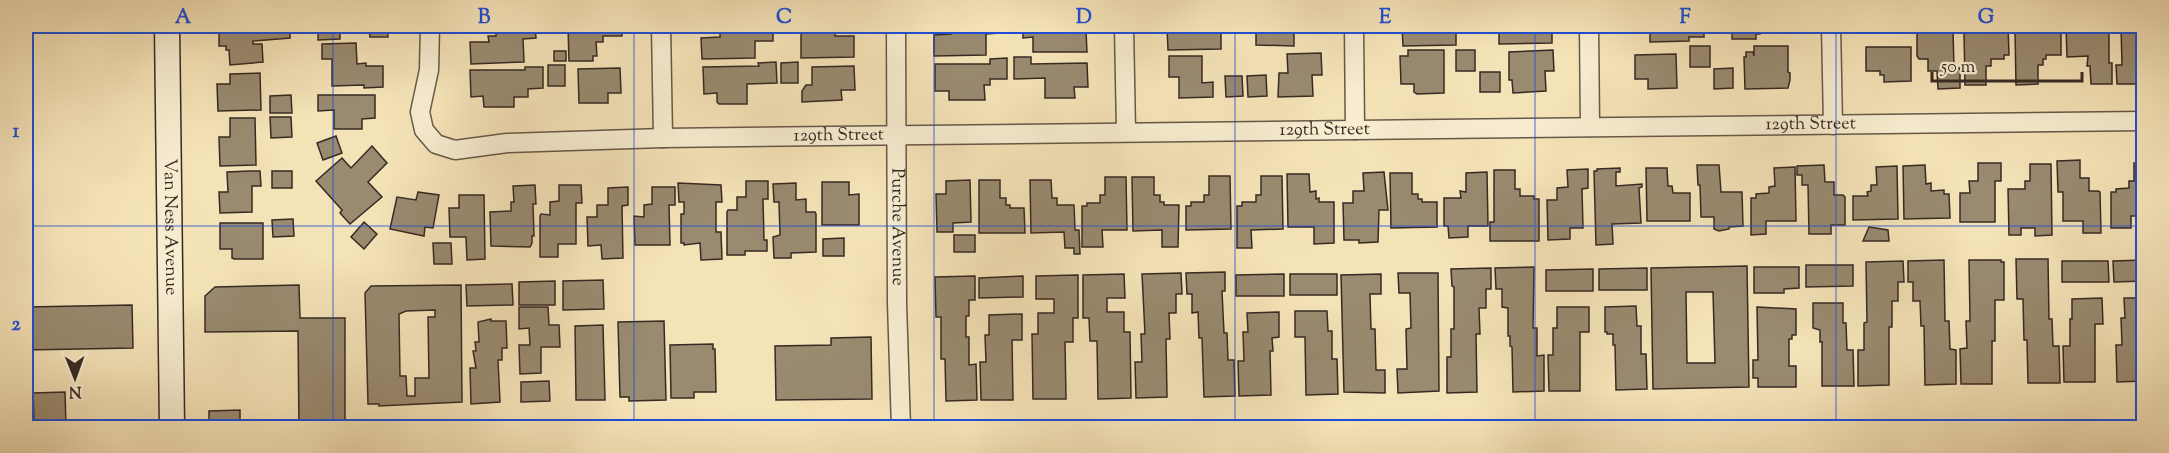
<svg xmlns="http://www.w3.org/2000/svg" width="2169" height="453" font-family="'Sorts Mill Goudy',serif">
<rect width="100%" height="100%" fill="#f5e3b8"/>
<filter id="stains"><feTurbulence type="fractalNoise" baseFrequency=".00333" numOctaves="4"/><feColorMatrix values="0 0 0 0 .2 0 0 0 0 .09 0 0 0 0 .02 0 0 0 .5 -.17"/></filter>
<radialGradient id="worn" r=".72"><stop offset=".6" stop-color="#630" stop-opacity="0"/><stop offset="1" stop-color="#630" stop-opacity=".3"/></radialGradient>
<g fill="#998a70" stroke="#362a23" stroke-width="1.5" fill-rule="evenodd">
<polygon points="219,26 290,26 290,38 253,41 253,44 262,44 263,62 230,65 229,50 226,50 226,46 219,46"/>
<polygon points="318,26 387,26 388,37 370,37 369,31 340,32 340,39 318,40"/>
<polygon points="496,26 535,26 536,38 523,39 524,62 471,64 470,42 489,42 488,36 496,36"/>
<polygon points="568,26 621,26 622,36 603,36 603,42 596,42 597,56 593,56 593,61 569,61"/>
<polygon points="730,26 773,26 773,41 755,41 755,58 702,59 701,38 720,37 720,32 726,31 726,27 730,27"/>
<polygon points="786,26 828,26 828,31 835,31 835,36 854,36 854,57 801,58 801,32 787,32"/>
<polygon points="958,26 998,26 999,33 986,34 986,55 934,56 934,35 951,34 951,29 958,29"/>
<polygon points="1023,26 1068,26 1068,30 1086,30 1087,52 1033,52 1033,37 1023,38"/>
<polygon points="1186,26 1221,26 1221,49 1168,50 1167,28 1186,28"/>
<polygon points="1266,26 1300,26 1300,28 1294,29 1294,46 1256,45 1256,31 1266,31"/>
<polygon points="1402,26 1471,26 1471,31 1456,31 1456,45 1403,46"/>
<polygon points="1485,26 1552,26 1552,43 1499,44 1499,29 1485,29"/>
<polygon points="1650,26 1704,26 1704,37 1689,37 1689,41 1650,42"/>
<polygon points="1732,26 1760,26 1760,34 1756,34 1756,39 1732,39"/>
<polygon points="1917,26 1958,26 1958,31 1953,31 1954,68 1960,68 1960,88 1938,89 1937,71 1928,71 1928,59 1919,59 1917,56"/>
<polygon points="1968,26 2008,26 2009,55 2004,55 2004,59 1991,59 1991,66 1986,66 1986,85 1965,85 1964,32 1969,32"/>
<polygon points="2066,26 2082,26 2082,32 2109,32 2109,63 2112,63 2112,84 2091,84 2090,66 2087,66 2088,56 2067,57"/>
<polygon points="2121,26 2144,26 2144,65 2137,66 2137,84 2117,84 2116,65 2122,65"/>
<polygon points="2061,30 2061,55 2046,55 2046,59 2043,59 2043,65 2038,65 2038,84 2016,85 2015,31"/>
<polygon points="356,43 357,64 366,63 366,66 383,66 383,87 364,88 364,85 332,86 332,59 322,59 322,44"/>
<rect x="1690" y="46" width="20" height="21"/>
<polygon points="1754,46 1788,46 1788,72 1790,73 1790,80 1788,88 1745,89 1744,57 1746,57 1746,52 1753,52 1754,56"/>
<polygon points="1866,47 1911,47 1911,81 1884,82 1884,75 1880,75 1880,71 1866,71"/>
<polygon points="1408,50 1444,50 1444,93 1417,94 1414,92 1414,84 1401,84 1400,56 1408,56"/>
<rect x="1456" y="50" width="19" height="21"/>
<polygon points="1553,50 1554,71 1545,71 1546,91 1513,93 1512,80 1509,80 1509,52"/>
<rect x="554" y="51" width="12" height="10"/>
<polygon points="1321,53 1322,75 1312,75 1313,96 1278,97 1279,73 1288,73 1287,54"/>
<polygon points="1676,54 1677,88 1648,89 1648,79 1635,79 1635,55"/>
<polygon points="1169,56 1202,56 1202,83 1213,82 1213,97 1179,98 1179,77 1169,77"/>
<polygon points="1014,57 1031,57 1031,64 1087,63 1088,87 1074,87 1075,98 1045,98 1045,78 1014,79"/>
<polygon points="1007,58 1007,79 990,79 990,85 984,85 985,100 949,100 949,91 935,91 935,64 990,64 990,59"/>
<polygon points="776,62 777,83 747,84 747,104 719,104 717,102 717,93 704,94 703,67 759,66 758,63"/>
<polygon points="798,62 798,83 781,83 781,63"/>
<rect x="548" y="65" width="17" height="21"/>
<polygon points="854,66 855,90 841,90 842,100 802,102 802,91 806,85 812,85 812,67"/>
<polygon points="525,67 543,67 543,88 528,89 528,97 514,97 514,107 484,107 483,96 471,97 470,70 525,70"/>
<polygon points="620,68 621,93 608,93 608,103 579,103 578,69"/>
<polygon points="1733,68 1733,88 1714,89 1714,69"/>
<rect x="1480" y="72" width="20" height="20"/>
<polygon points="260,73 261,110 218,111 217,84 230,84 230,74"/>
<polygon points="1266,75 1267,96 1248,97 1247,76"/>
<polygon points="1225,76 1242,76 1243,96 1226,97"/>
<polygon points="291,95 292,113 270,113 270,96"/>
<polygon points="318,95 375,95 375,118 362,119 362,129 334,129 334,110 318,111"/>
<polygon points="270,117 291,117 292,137 271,138"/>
<polygon points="230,118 255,118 256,165 220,166 219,137 230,137"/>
<polygon points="336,136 342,153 323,160 317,143"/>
<polygon points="372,146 387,163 368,182 382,197 350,224 340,213 342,210 316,181 342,158 351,168"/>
<polygon points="2080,160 2080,178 2089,178 2089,191 2098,191 2100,192 2101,233 2083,233 2083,221 2063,221 2063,192 2058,192 2057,161"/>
<polygon points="1978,163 2001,163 2001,181 1995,181 1995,222 1960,222 1960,193 1970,193 1969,181 1978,181"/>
<polygon points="2134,163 2144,163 2144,216 2131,216 2131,228 2111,228 2111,192 2116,192 2116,189 2129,188 2129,181 2134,181"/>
<polygon points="2030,164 2051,164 2052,235 2035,236 2035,228 2021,228 2021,235 2009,235 2008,189 2025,189 2025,181 2030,181"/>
<polygon points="1697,165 1719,165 1721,192 1742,192 1743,226 1729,227 1729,229 1719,231 1714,229 1714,217 1701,217 1700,185 1698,185"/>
<polygon points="1824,165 1825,182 1834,182 1834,195 1843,195 1845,197 1845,225 1831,225 1831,234 1809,234 1808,185 1802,185 1802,175 1797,175 1797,166"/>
<polygon points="1925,165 1926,184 1931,183 1931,191 1944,190 1944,194 1949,194 1950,218 1904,219 1903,166"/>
<polygon points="1897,166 1898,219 1853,220 1853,196 1868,196 1867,192 1871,191 1871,185 1877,185 1876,167"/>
<polygon points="1795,167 1796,221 1766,221 1766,234 1751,235 1751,198 1756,198 1756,194 1769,193 1769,187 1775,186 1774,168"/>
<polygon points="1620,168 1620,172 1616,172 1616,186 1642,184 1642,187 1639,188 1641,223 1612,224 1613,244 1596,245 1594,171 1597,171 1597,169"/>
<polygon points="1646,168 1667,168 1668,186 1672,186 1673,193 1690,193 1690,221 1647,221"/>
<polygon points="1588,169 1588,188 1582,189 1583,228 1570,228 1570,239 1548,240 1547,200 1557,200 1557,188 1568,187 1567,170"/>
<polygon points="1494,170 1515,170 1515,189 1520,189 1520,196 1534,196 1534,199 1539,199 1539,241 1490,241 1490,222 1494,222"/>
<polygon points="249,171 260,171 261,186 252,186 252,212 220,213 219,192 228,192 227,172"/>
<rect x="272" y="171" width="20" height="17"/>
<polygon points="1384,172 1388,210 1379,210 1378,242 1359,243 1359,240 1344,240 1343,203 1353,203 1353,191 1364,191 1363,173"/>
<polygon points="1487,172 1488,226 1468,226 1468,237 1449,238 1448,226 1444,226 1444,198 1461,198 1460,191 1466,192 1466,173"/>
<polygon points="1390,173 1412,173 1412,194 1418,194 1418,199 1422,199 1422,202 1437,202 1437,227 1391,228"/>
<polygon points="1287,174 1309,174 1310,192 1316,191 1316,199 1319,198 1319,202 1334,202 1334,243 1314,244 1314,227 1288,227"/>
<polygon points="1209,176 1230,176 1231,229 1186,230 1186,206 1191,206 1191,202 1204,202 1204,195 1209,195"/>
<polygon points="1261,176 1282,176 1283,229 1251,230 1252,248 1237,248 1237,206 1242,206 1242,202 1256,202 1256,195 1261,195"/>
<polygon points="1105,177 1126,177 1127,230 1102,230 1103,247 1082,247 1082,206 1087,206 1087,203 1100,203 1100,195 1105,195"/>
<polygon points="1132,177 1154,177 1154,195 1160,195 1160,202 1164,202 1164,205 1179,205 1178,247 1162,247 1162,230 1133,231"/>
<polygon points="970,180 971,222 953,223 953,232 937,232 936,194 946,194 946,181"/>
<polygon points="979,180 1000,180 1000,198 1006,198 1006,205 1010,205 1010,208 1024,208 1025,233 979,233"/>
<polygon points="1030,180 1051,180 1052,198 1057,198 1057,205 1074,205 1075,230 1079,230 1080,254 1074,254 1074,248 1065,248 1064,232 1031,233"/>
<polygon points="746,181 768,181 768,199 763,199 764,240 767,240 767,251 745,251 745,255 727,255 727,212 728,210 737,210 737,197 746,197"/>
<polygon points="822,182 849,182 849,195 859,194 859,225 822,225"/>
<polygon points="678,183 721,185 722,202 716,202 716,232 721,232 722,259 701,260 700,243 684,245 684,243 681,243 681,214 684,214 684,202 679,202"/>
<polygon points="796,183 796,200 806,199 806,212 815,212 816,214 816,252 791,253 791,258 774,258 773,237 780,235 779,202 774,202 773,184"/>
<polygon points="535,185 536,204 533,204 534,236 532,236 532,243 530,247 491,246 490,212 511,211 511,202 514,202 513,186"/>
<polygon points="559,185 581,185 582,203 576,203 576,244 558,244 558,257 540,257 540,216 541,214 550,215 550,202 559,201"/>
<polygon points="628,187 628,205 622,206 623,258 602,259 601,245 588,246 587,217 597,217 597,205 608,205 608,188"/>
<polygon points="652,187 675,187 675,205 669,205 670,245 635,245 634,216 644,217 644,205 652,204"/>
<polygon points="418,192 439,195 433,228 425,227 424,236 390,229 397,197 416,200"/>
<polygon points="459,195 484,195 485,259 467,260 466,237 450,237 449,208 459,208"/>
<polygon points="293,219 294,236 273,237 272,220"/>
<polygon points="364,222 377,234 364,249 351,237"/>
<polygon points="220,223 263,223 263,259 234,259 232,258 232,249 220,249"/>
<polygon points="1869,227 1888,230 1889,241 1863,241"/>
<rect x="954" y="235" width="21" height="17"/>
<polygon points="844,238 844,256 823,256 823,239"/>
<polygon points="433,243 451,243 452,264 434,264"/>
<polygon points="2016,259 2048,259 2049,319 2052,319 2053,346 2059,346 2060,383 2028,383 2027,340 2024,340 2023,299 2017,299"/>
<polygon points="1944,260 1945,321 1949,321 1950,349 1956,350 1956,384 1925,385 1924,326 1921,326 1920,301 1913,301 1913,282 1908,282 1908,261"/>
<polygon points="1969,260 2001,260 2001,262 2004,262 2004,300 1995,300 1995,341 1992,341 1992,384 1961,384 1960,349 1967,348 1966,321 1970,321"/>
<polygon points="2144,260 2144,281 2114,282 2113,261"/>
<polygon points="1903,261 1904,282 1898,282 1898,301 1892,301 1892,327 1889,327 1889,385 1858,386 1858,350 1864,350 1864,323 1867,322 1866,262"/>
<polygon points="2062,261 2108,261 2109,282 2062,282"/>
<polygon points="1806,265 1853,265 1853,286 1806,287"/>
<path d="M 1747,266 L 1749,387 L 1653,389 L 1651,268 ZM 1686,292 L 1713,292 L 1715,363 L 1687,363 Z"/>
<polygon points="1534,267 1533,328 1537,328 1537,356 1544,355 1544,391 1513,392 1512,347 1510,346 1510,336 1508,336 1508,308 1502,307 1502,289 1496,289 1495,268"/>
<polygon points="1754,267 1799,267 1799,288 1784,289 1784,293 1754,293"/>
<polygon points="1491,268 1491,289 1486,289 1486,308 1479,308 1480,334 1476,334 1477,392 1447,393 1447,357 1451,357 1451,329 1454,329 1454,287 1452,286 1451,269"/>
<polygon points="1647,268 1647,290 1599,290 1599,269"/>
<polygon points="1593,269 1593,291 1546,291 1546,270"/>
<polygon points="1225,272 1225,291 1222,291 1224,333 1227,333 1228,360 1234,360 1235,396 1204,397 1202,338 1199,338 1198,312 1192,313 1192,294 1187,294 1186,273"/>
<polygon points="1181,273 1182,294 1176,294 1176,313 1169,313 1170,339 1166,339 1167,397 1136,398 1135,362 1142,362 1141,334 1145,334 1142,274"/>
<polygon points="1398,273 1438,273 1439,391 1398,393 1397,369 1407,369 1406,329 1411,328 1410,293 1399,293"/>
<polygon points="1124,274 1125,298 1107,298 1107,312 1124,312 1124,332 1130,332 1131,398 1098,399 1097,341 1090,341 1089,318 1083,318 1083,275"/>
<polygon points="1284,274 1284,296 1236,296 1236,275"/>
<rect x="1290" y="274" width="47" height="21"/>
<polygon points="1381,274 1381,294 1370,294 1371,329 1375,329 1376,370 1385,370 1385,393 1344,392 1341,275"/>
<polygon points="1078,275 1078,318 1073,318 1073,342 1065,342 1066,399 1033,399 1032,334 1038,334 1038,313 1054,313 1054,299 1036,299 1036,276"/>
<polygon points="975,276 975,300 969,300 969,316 966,316 966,337 969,337 969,365 976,364 977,400 946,401 945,359 941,359 941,317 936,317 935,277"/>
<polygon points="1023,276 1023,297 979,298 979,278"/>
<polygon points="603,280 604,309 563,310 563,281"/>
<polygon points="555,281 555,305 519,305 519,282"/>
<polygon points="512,284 513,305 467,306 466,285"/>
<polygon points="299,285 300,318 345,318 345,428 299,428 298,331 205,332 205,296 215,287"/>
<path d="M 461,285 L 462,402 L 379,406 L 379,404 L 368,404 L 365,293 L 371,286 ZM 435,310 L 435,317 L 428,317 L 429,378 L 415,378 L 415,396 L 407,396 L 406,376 L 400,376 L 399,314 L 406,311 Z"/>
<polygon points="2102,298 2103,324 2095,324 2095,382 2064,382 2063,346 2070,346 2070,319 2072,319 2072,299"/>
<polygon points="2124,298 2144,298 2144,381 2117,382 2116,345 2122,345 2121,318 2125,318"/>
<polygon points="1813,303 1843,303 1843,323 1846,323 1847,350 1853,350 1854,386 1822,386 1822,342 1820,342 1820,330 1813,328"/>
<polygon points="132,305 133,348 26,350 26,307"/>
<polygon points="1636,306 1637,326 1641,326 1641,354 1646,354 1647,389 1616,390 1615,345 1613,345 1613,334 1607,334 1607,332 1605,332 1605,307"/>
<polygon points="519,307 548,307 549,325 559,325 560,347 541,347 541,373 520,374 519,345 530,345 529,328 519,329"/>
<polygon points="1557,307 1589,307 1589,332 1580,332 1580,391 1549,391 1548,355 1553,355 1553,328 1557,328"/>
<polygon points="1757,307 1796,309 1796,335 1792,335 1792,339 1789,339 1789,366 1796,366 1796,387 1758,387 1758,378 1753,378 1753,360 1758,360"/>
<polygon points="1295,311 1327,311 1328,331 1332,331 1332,359 1337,359 1338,394 1306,395 1305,337 1295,337"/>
<polygon points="1279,312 1279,337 1272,338 1273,351 1270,351 1271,395 1239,396 1238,361 1244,361 1243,332 1248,332 1247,313"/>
<polygon points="1022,314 1022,340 1012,340 1013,400 981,400 980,362 986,362 985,335 989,335 989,315"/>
<polygon points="491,319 491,321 506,321 507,348 502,348 502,360 498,360 500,402 471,404 470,368 476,368 473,351 476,351 475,342 479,342 478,322"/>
<polygon points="664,321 666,400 629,401 629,397 620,397 618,322"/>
<polygon points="603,325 605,400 576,400 575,326"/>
<polygon points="871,337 872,399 776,400 775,346 831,345 831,338"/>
<polygon points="713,344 713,349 715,349 716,392 694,392 694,398 671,398 670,345"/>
<polygon points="549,381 550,401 521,402 521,382"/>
<polygon points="65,392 66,428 31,428 30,418 34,418 33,393"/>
<polygon points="240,410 240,428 209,428 209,411"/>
</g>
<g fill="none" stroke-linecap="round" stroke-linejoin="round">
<defs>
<g id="minor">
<path id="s1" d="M 430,26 L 429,70 L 420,112 L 424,130 L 436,144 L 455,150 L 507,143 L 663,138 L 2144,121"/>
<polyline points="661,26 663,138"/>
<path id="s2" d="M 896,26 L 897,303 L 901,428"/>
<polyline points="1124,26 1126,132"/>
<polyline points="1354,26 1355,130"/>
<polyline points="1589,26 1590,127"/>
<polyline points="1831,26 1833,125"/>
</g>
<g id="secondary">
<path id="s3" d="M 167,26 L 172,428"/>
</g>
</defs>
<use href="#minor" stroke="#665848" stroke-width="21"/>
<use href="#secondary" stroke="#362a23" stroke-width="27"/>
<use href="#minor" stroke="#f8edd1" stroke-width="18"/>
<use href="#secondary" stroke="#f8edd1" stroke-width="24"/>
</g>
<path fill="none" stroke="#1d4ed8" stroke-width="1.5" stroke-opacity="0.55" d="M 333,26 L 333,428M 634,26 L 634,428M 934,26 L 934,428M 1235,26 L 1235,428M 1535,26 L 1535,428M 1836,26 L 1836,428M 26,226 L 2144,226"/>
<g text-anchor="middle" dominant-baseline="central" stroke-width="6" stroke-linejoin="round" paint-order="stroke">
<g font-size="18" fill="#362a23" stroke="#f8edd1">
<text stroke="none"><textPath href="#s1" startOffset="1500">129th Street</textPath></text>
<text stroke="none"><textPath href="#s1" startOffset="1014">129th Street</textPath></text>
<text stroke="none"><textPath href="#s1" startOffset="528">129th Street</textPath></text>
<text stroke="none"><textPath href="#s3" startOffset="201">Van Ness Avenue</textPath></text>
<text stroke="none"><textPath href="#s2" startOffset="201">Purche Avenue</textPath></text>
</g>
</g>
<rect width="2169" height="453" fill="none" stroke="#f5e3b8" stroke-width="66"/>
<g transform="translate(75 378) rotate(179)" stroke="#f8edd1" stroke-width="4.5" paint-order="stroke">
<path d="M0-4.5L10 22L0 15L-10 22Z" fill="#362a23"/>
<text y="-9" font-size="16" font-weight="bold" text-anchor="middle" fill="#362a23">N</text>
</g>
<path d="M1932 72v9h150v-9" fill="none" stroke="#362a23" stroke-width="3"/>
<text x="1941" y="72" font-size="18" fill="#362a23" stroke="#f8edd1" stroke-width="4.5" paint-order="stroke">50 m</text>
<rect x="33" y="33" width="2103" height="387" fill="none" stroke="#1d4ed8" stroke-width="2"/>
<g font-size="20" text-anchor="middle" font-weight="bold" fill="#1d4ed8">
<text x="183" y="23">A</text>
<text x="484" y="23">B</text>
<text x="784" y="23">C</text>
<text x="1084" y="23">D</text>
<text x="1385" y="23">E</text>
<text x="1685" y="23">F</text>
<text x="1986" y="23">G</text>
<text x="16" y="137">1</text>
<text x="16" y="330">2</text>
</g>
<rect width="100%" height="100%" filter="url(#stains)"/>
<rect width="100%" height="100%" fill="url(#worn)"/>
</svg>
